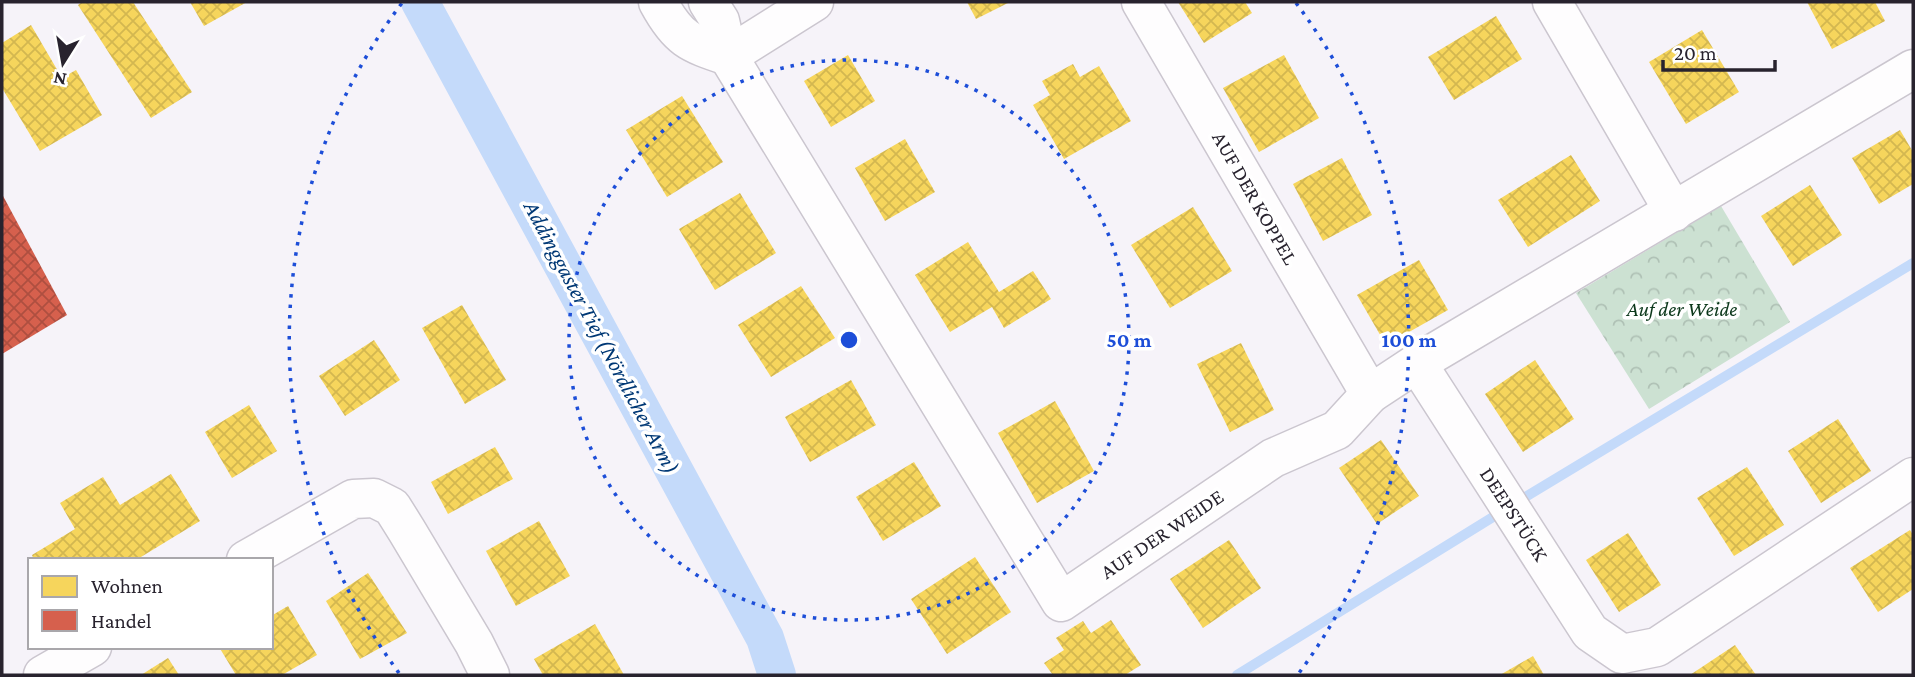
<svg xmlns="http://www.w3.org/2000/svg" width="1915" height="677" font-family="'Crimson Pro',serif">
<defs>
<pattern id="forest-crowns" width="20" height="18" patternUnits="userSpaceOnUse" patternTransform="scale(1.75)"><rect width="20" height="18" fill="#cce1d2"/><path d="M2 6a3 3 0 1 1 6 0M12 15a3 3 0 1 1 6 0" fill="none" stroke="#afc1b5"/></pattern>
<pattern id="homes-cross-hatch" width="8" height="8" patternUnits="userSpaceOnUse" patternTransform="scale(1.75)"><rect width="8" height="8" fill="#f6d55c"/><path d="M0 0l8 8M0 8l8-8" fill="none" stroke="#d3b750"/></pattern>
<pattern id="shops-cross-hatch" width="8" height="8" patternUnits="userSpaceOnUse" patternTransform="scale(1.75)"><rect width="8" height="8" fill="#d6604d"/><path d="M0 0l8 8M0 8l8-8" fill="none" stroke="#ae4f40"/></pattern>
</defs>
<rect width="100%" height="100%" fill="#f6f3f9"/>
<polygon fill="url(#forest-crowns)" points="1721,206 1790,322 1649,409 1576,293"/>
<g fill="url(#homes-cross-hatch)">
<polygon points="82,2 133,2 192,92 151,118 78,5"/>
<polygon points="190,2 247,2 204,26"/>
<polygon points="967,2 1010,2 976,19"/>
<polygon points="1178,2 1245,2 1252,13 1204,43"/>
<polygon points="1807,2 1875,2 1885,21 1832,49"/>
<polygon points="1496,16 1522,59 1454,100 1428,57"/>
<polygon points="31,25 62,78 76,70 102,115 40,151 2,88 2,43"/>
<polygon points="1702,30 1739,92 1686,124 1649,62"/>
<polygon points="848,55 875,101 831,127 804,81"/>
<polygon points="1284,55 1319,118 1259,152 1223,88"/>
<polygon points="1073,64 1080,77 1099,66 1131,121 1064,159 1033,105 1050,95 1042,81"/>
<polygon points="682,96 723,162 667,197 626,130"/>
<polygon points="1900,130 1913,152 1913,184 1879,204 1852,158"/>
<polygon points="905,139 935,192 885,221 855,168"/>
<polygon points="1571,155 1600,201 1528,247 1498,200"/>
<polygon points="1342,158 1372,215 1323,241 1293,184"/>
<polygon points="1810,185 1842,235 1793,266 1761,216"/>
<polygon points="740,193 776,253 715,290 679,229"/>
<polygon points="1193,207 1232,271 1170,308 1131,245"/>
<polygon points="968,242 999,292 1033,271 1051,299 1004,328 992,307 950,332 915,275"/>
<polygon points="1419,260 1448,310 1386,345 1357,295"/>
<polygon points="801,286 835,338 771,377 738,325"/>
<polygon points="462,305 506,380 465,404 422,328"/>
<polygon points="374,340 400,380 345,416 319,376"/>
<polygon points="1241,343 1274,410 1230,432 1197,364"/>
<polygon points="1535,360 1574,419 1523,452 1485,394"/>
<polygon points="851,380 876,425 810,462 785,417"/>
<polygon points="1055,401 1094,471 1037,503 998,433"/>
<polygon points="249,405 277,451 232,478 205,432"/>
<polygon points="1838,419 1871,471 1821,503 1788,451"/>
<polygon points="1381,440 1419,496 1377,524 1339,468"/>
<polygon points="495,447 513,479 448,514 431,482"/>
<polygon points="914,462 941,506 883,541 856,497"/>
<polygon points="1747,467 1784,525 1734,556 1697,498"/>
<polygon points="171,474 200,521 136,560 34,560 32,555 75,529 60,503 103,477 120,505"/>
<polygon points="539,521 570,576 516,606 486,551"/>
<polygon points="1910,530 1913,535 1913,589 1878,612 1850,568"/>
<polygon points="1628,533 1661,585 1619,612 1586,560"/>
<polygon points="1229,540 1261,588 1203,628 1170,579"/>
<polygon points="975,557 1011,612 947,654 911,599"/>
<polygon points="368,573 407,633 360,659 326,601"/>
<polygon points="288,606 317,655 282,675 236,675 219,647 271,647 271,616"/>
<polygon points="1111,620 1141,665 1125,675 1053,675 1044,663 1064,650 1056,638 1083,621 1091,633"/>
<polygon points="595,624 624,675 543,675 534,659"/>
<polygon points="1735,645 1756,675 1690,675"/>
<polygon points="1533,656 1544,675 1500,675"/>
<polygon points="168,658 179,675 141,675"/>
</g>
<polygon fill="url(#shops-cross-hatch)" points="2,194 67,315 2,354"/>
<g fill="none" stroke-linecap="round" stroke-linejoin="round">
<g stroke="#c4dafa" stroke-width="10">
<polyline points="1527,496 1913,263"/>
<polyline points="1237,675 1493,517"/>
</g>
<polyline stroke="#c4dafa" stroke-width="38" points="420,2 765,638 777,675"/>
<defs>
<g id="minor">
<path d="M 658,2 C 678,39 689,43 728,56"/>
<polyline points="708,2 720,21 728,56 1061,602 1273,458 1337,430 1370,394 1417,363 1913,69"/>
<polyline points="1141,2 1370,394"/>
<polyline points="1552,2 1674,212"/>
<polyline points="728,56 814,2"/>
<polyline points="1417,363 1590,632 1622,654 1657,647 1913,477"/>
<polyline points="246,560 353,499 374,498 392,507 407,531 474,643 490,675"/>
<polyline points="43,675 92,647"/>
</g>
</defs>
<use href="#minor" stroke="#cbc6cf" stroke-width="41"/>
<use href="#minor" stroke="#fefdfe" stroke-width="38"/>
</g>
<g fill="none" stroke="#1d4ed8" stroke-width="3.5" stroke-dasharray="3.5 7">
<circle cx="849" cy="340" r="280"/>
<path d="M399 673A560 560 0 0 1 402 3M1296 3A560 560 0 0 1 1299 673"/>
</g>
<g text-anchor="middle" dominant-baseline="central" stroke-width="7" stroke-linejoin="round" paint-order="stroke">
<g font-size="21" fill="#28232e" stroke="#fff">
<text transform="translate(1255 198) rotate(60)">AUF DER KOPPEL</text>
<text transform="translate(1514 514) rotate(57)">DEEPSTÜCK</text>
<text transform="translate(1162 534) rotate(-34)">AUF DER WEIDE</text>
</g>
<g font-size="21" font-style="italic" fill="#0c381b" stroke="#fff">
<text x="1682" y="309">Auf der Weide</text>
</g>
<g font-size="23" font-style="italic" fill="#003875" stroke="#fff">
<text transform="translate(602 337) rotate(62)">Addinggaster Tief (Nördlicher Arm)</text>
</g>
</g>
<circle cx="849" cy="340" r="10" fill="#1d4ed8" stroke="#fff" stroke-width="3.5"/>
<g font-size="21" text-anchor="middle" font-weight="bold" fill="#1d4ed8" stroke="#fff" stroke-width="7" stroke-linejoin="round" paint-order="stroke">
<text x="1129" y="347">50 m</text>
<text x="1409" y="347">100 m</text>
</g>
<rect width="1915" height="677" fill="none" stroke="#28232e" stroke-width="7"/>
<rect x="28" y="558" width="245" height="91" fill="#ffffff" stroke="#a9a7ab" stroke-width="2"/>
<rect x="42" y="576" width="35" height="21" fill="#f6d55c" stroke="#a9a7ab" stroke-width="2"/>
<text x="91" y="593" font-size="21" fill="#28232e">Wohnen</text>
<rect x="42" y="610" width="35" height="21" fill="#d6604d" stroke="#a9a7ab" stroke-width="2"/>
<text x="91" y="628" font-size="21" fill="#28232e">Handel</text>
<g transform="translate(63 63) rotate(191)" stroke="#ffffff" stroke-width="5" paint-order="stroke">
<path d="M0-5L12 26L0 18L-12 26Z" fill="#28232e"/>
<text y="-10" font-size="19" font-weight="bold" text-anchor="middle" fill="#28232e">N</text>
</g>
<path d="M1663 60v10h112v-10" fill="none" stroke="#28232e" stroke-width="3.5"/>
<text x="1674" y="60" font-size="21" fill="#28232e" stroke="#ffffff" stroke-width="5" paint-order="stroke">20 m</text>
</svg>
